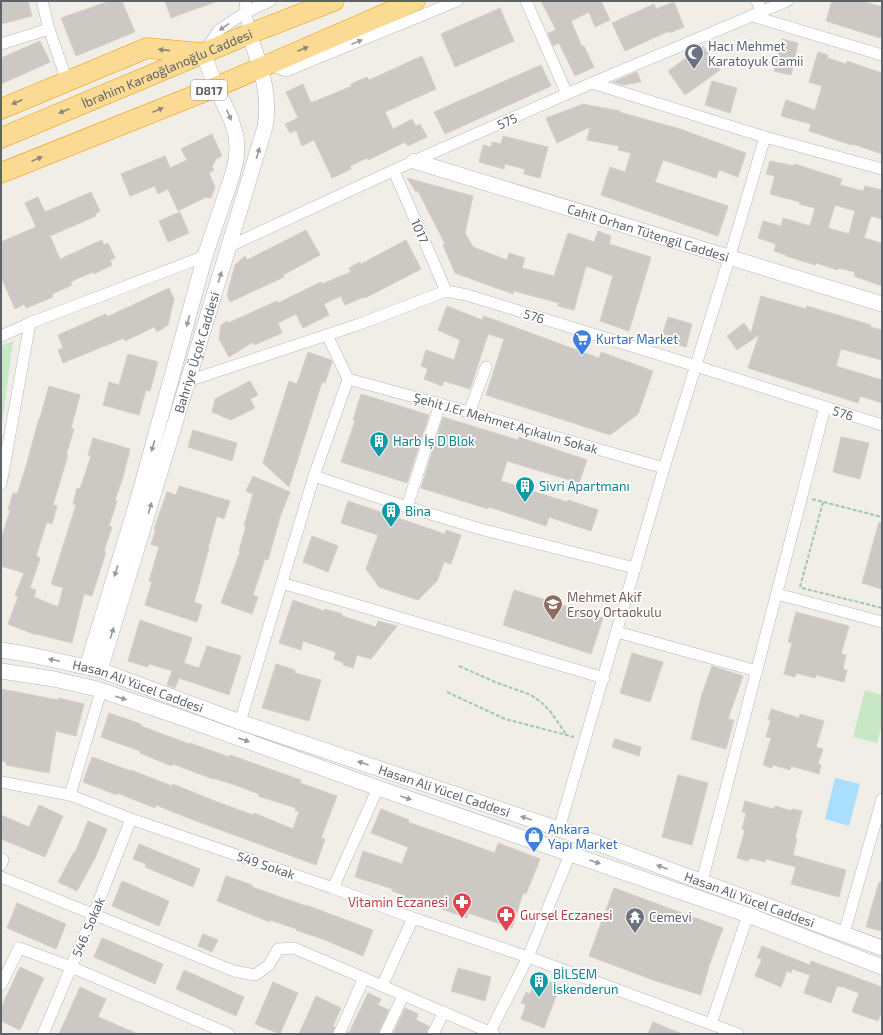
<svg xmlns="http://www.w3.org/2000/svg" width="883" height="1035" font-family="'Exo 2',sans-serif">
<rect width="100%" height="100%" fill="#f0eee7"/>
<g fill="#c7e7c5">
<polygon points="13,341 1,432 1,346"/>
<polygon points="865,690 882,695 882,724 877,743 853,737"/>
</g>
<polygon fill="#aadefd" points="835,778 860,784 849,826 825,819"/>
<g fill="#ccc9c4" stroke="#d5cfc5" fill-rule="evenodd">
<polygon points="1,1 28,1 32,16 1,24"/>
<polygon points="110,1 122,1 135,32 76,56 61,18"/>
<polygon points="165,1 215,1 215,2 171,18"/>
<polygon points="541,1 601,1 610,20 595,27 589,12 571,21 582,47 584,46 594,67 575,76 559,43 553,46 548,33 556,30"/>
<polygon points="832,1 862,1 882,7 882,31 880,38 826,21"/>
<polygon points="674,2 684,27 669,33 669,31 625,51 612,23 654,4 656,9"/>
<polygon points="500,8 514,41 455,67 441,34"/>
<polygon points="782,39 798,43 791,75 774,71"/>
<polygon points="40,41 50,62 1,84 1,58"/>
<polygon points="703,46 720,70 685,95 668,71"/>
<polygon points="818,52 828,55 827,58 846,64 847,61 882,73 882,154 853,144 852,145 839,141 809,131 811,124 781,116 786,100 815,110 822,86 809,82"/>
<polygon points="422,56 436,89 385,112 393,129 412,119 416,126 420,124 427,137 408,146 405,142 368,160 367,158 350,166 351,169 332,178 314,140 302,146 296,130 290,133 285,124 298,118 286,92 303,84 311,103 352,86 351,84 367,77 369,80"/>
<polygon points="541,65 551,86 445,134 434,112"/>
<polygon points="637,72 641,82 623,85 613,82"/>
<polygon points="712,81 737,88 730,113 705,105"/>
<polygon points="583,104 620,111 619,112 680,129 746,153 738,177 719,170 716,178 663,160 655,182 728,206 718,236 601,195 610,167 625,172 631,153 618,150 619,146 587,140 590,127 557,143 546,118"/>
<polygon points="212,134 222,156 216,159 212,167 214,170 209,173 215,187 211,198 206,197 178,211 168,189 158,194 155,186 130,196 121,174 165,156 170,168 187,160 181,149"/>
<polygon points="503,136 548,147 540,178 524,174 525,169 505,164 504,169 479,162 483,145 491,147 492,142 501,144"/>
<path d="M 770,161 L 794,166 L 795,164 L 823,173 L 842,179 L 840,185 L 863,191 L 865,186 L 882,190 L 882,219 L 871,216 L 864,238 L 882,243 L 882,286 L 854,276 L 855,272 L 839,268 L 838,270 L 816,263 L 815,265 L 786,256 L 786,255 L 774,251 L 776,244 L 758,238 L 763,221 L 781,226 L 783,218 L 810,226 L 815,208 L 799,204 L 800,202 L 770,194 L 775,176 L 766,174 ZM 835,205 L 855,211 L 849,234 L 828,228 Z"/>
<polygon points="407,178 473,196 465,233 473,247 507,260 509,253 525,258 522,268 554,276 568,233 594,242 598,231 611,236 609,244 651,257 629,331 600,321 613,276 586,266 574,310 558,306 559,303 514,291 513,294 455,273 443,245 445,244 418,191 416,192"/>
<polygon points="91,192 100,211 95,214 96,216 50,236 60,259 102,240 104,245 108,243 115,258 110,260 112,265 94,274 93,272 70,282 72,285 52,294 53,297 26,308 24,304 15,309 1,277 1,242 36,227 25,203 38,197 45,212"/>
<polygon points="180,212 189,233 168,242 159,221"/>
<polygon points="306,230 320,255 283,275 284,277 230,302 227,295 235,265 245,256 247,260"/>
<polygon points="406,240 421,269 365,298 364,297 345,305 341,296 324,304 329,315 303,328 296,314 278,323 282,333 254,345 253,342 229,357 219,339 221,325 227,321 228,323 277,301 278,303 321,282 322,284 351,272 349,268 360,262 361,264"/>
<polygon points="169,288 174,299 168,325 157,332 154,327 125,341 124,338 63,363 58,350 63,348 58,335 106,314 107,317"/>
<polygon points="761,296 806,309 807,306 871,325 870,327 882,330 882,360 841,349 836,366 882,380 882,403 860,396 858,403 748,368 759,335 737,350 727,336 744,323 751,333"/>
<polygon points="447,306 482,320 484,316 599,358 601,352 653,371 638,414 610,435 486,395 504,339 488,334 470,389 444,381 442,386 424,379 428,369 421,366 426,350 454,360 460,340 438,330"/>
<polygon points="668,317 692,324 686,347 661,340"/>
<polygon points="308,352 331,360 332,362 325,383 322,382 289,487 263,463 289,381 297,384"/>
<polygon points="128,354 158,362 150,391 146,390 139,415 103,405 109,382 119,385"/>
<polygon points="250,381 258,395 250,399 255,408 231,420 212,412 215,399"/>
<polygon points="49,386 80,395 71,428 74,429 66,455 68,455 53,505 57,506 52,524 47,522 36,556 40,558 30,588 36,590 34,597 58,607 63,588 51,584 76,505 73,504 77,488 80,489 91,456 88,455 93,438 130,449 123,477 115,500 117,501 109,526 112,527 104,551 106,552 92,596 84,594 72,643 36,634 36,635 8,624 18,597 15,595 24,573 1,566 1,539 10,511 8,510 13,493 17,494 27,463 39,418 40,418"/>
<polygon points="361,394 429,415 407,483 341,462 355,421 353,420"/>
<polygon points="443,417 518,440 519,437 587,460 579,483 507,461 501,481 567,502 568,500 598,510 591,531 549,517 546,526 489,507 488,509 421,488"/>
<polygon points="193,430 237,443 232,461 188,447"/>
<polygon points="841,437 869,443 860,479 833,472"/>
<polygon points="253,476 290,492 281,514 268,560 265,559 253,595 258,597 252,614 221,603 240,552 239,551 246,526 244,526 253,494 246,491"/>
<polygon points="179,486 230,501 224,519 217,516 208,548 209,548 194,602 202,605 197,622 145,605 152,582 149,581 159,547 151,544 156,529 154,529 167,492 176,495"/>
<polygon points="348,501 445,534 446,530 461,535 451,564 444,562 437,581 418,600 379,587 366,569 378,535 341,523"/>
<polygon points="879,522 882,523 882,589 862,583"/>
<polygon points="312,536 338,546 328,572 303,562"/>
<polygon points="514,590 603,618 591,654 503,625"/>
<polygon points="293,600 324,611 325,609 342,614 342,616 376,627 378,621 397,626 371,659 357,655 353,668 343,665 344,663 334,659 336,652 303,641 301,650 279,643"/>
<polygon points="796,612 849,626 841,654 846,655 843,669 847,670 844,682 816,675 815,678 796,673 795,677 784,674 792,643 788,642"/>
<polygon points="140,620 192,638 184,663 199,668 207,646 241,656 229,695 179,678 175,688 167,685 172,671 149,664 148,667 128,661"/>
<polygon points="632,653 663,662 650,702 620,693"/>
<polygon points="276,664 295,670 295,673 321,680 309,721 262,708"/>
<polygon points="712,666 743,676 728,719 734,720 726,749 691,739 702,694"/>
<polygon points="1,689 58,700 59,698 84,704 76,736 56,731 49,773 6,765 6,762 1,761"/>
<polygon points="771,709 799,718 800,714 824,721 816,747 823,749 818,764 821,765 819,774 791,766 790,770 773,765 772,768 763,765 771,738 766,737 771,720 768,720"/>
<polygon points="109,713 141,724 141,726 189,744 190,743 229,757 230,755 301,780 300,783 337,796 321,838 325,839 316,865 196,821 156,805 155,808 117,793 117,795 83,782 92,757 131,771 131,770 172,786 173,784 212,800 253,815 254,813 293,829 299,812 295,810 296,808 258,796 259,794 235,785 213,778 213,779 173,764 172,766 162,762 140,753 140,751 101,737"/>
<polygon points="615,739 641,747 639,756 612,747"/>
<polygon points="678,775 708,783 692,845 662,837"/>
<polygon points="745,801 774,809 775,806 792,811 792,809 802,811 795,839 797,839 793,855 846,870 839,897 791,884 796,867 766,859 765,862 749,858 749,861 737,858 745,830 742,829 746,813 742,812"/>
<polygon points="39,805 63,816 45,857 1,839 1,815 29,827"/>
<polygon points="381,809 409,820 408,822 495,853 498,843 540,859 526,894 523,893 512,928 468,913 467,918 436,907 436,908 401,896 401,894 392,891 393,889 355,877 363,851 402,864 408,847 371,833"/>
<polygon points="88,821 107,829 95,858 77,891 58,882 74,852 75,853"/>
<polygon points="139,844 200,869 193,887 145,867 146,864 133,859"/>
<polygon points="226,876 252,885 252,887 306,906 306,905 373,930 363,956 325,940 296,930 297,929 270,920 270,922 217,901"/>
<polygon points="122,881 169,901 159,926 112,906"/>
<polygon points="879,882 882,882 882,931 866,927"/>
<polygon points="614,888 723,928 709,966 701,995 656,981 589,956"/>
<polygon points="17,903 66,924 56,949 7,928"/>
<polygon points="203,934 218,940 212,952 198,946"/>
<polygon points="102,938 163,964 155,984 94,957"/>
<polygon points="762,946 810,965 811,961 814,962 882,987 882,1011 878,1021 852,1012 859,993 841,986 841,987 837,986 831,1003 804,993 810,975 792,969 791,973 787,971 781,987 755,976 762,959 757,958"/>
<polygon points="20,967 44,978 20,1030 1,1021 1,1008"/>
<polygon points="458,968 491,977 485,1001 451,991"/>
<polygon points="184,970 244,997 236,1016 176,989"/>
<polygon points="537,977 560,986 544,1028 521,1019 526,1005 521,1003 526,992 530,994"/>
<polygon points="273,982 298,993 280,1034 255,1024"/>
<polygon points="80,987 106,999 98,1017 138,1034 59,1034"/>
<polygon points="368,993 381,999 378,1005 389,1010 378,1034 347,1034 347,1032 349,1033"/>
<polygon points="316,996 341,1008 333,1026 335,1027 332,1034 299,1034"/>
<polygon points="405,1008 418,1014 416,1020 429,1026 426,1034 393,1034"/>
<polygon points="653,1022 682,1034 648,1034"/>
</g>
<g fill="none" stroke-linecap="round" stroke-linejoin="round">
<defs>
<g id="street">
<polyline points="42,1 49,29 67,81"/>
<polyline points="245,1 249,34"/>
<polyline points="526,1 567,94"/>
<polyline points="757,1 762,12"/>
<polyline points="752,16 882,55"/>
<polyline points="1,44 49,29"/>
<polyline points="204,52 219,30 246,12 270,1"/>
<polyline points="269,64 286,71 457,1"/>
<polyline points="592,83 765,137 882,169"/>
<polyline points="394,171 446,291"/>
<polyline points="230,246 414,161 592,83 787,1"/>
<polyline points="1,336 30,323 205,256"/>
<polyline points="348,379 440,404 664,468"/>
<polyline points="188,381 357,325 446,291 467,295 696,366 882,425"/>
<polyline points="469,413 486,367"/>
<polyline points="314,476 407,507 484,530 635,568"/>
<polyline points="1,484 30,323"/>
<polyline points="407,507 440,404"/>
<polyline points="282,583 604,678"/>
<polyline points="777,594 882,622"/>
<polyline points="617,632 757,671"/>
<polyline points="240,722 314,476 348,379 327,335"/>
<polyline points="1,782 70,795 131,819 333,888 413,918 528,957 738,1034"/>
<polyline points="70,795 101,691"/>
<polyline points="559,829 664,468 729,259 765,137"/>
<polyline points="1,859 3,860 1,865"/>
<polyline points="1,877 234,971 255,975 269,965 278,949 294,948 494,1034"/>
<polyline points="702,881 825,407"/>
<polyline points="333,888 378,788"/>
<polyline points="844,934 882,799"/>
<polyline points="1,985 19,948 71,967 229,1034"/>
<polyline points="382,986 413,918"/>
<polyline points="711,1024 748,915"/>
<polyline points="43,1034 94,913 131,819"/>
<polyline points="339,1034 364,978"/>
<polyline points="385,1034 403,996"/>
<polyline points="433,1034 444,1012"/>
<polyline points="489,1034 528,957 570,854"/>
</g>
<g id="secondary">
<path id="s1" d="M 414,161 L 882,304"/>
<path id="s2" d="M 1,650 L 26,654 L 100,670 L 240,722 L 559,829 L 882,948"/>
<polyline points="87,667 138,499 205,256 232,176 236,160 237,147 236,136 231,119 216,87 203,53"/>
<path id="s3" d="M 100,670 L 265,127 C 271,95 260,64 249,34"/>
<polyline points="1,671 54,679 97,689 188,720 378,788 748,915 882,967"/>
</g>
<g id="highway">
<polyline points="1,109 147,48 201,53"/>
<path id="s4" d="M 1,138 L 249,34 L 334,1"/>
<polyline points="1,173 216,87 415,1"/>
</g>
</defs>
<use href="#street" stroke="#b4b8bb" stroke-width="12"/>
<use href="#secondary" stroke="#b3b7bb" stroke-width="16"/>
<use href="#highway" stroke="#f29806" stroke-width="21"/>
<g stroke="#9ec8a7" stroke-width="2" stroke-dasharray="4 2" stroke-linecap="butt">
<polyline points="812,499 882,517"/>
<polyline points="800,587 823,502"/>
<polyline points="802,588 882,608"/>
<polyline points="459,666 495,682 531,695 541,702 550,711 566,734"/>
<polyline points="447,692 505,719 574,737"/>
</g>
<use href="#street" stroke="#fff" stroke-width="11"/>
<use href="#secondary" stroke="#fff" stroke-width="15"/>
<use href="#highway" stroke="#fbda94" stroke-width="20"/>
</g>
<defs><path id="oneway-solid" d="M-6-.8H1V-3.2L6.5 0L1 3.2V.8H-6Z"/></defs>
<g fill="#969a9c">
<use href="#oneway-solid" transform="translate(224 27) rotate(146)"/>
<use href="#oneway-solid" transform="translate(357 42) rotate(-22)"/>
<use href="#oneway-solid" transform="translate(229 115) rotate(66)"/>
<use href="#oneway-solid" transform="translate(258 153) rotate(-74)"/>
<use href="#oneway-solid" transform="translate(220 277) rotate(-73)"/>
<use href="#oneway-solid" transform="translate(188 321) rotate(105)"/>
<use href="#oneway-solid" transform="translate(153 446) rotate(106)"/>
<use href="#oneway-solid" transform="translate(150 508) rotate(-73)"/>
<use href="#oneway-solid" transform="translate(116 571) rotate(107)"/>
<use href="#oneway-solid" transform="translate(112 633) rotate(-73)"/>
<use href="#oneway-solid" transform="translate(54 660) rotate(-168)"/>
<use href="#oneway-solid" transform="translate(121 698) rotate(18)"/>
<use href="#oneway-solid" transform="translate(244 740) rotate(20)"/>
<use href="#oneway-solid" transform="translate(363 763) rotate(-161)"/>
<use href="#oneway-solid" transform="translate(406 798) rotate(19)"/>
<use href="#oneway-solid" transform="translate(526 818) rotate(-161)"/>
<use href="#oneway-solid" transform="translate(595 862) rotate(19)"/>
<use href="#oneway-solid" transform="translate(662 867) rotate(-160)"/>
</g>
<g fill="#8d8774">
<use href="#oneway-solid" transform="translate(303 49) rotate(-23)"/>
<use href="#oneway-solid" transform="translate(164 50) rotate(-174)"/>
<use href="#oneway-solid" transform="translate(17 102) rotate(157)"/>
<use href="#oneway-solid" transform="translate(158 110) rotate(-22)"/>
<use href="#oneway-solid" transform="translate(64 111) rotate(157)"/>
<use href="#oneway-solid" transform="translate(37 159) rotate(-22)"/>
</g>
<defs>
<symbol id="mosque-pin" viewBox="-11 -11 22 30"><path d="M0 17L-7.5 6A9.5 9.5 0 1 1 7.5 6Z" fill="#6b7280" stroke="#fff"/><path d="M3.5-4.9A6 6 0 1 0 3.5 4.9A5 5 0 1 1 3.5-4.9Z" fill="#fff"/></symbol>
<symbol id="supermarket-pin" viewBox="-11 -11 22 30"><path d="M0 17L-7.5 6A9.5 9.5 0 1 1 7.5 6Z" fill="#3f7fe0" stroke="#fff"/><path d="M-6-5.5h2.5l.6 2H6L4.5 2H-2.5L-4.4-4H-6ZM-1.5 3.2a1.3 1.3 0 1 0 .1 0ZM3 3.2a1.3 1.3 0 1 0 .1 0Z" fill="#fff"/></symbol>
<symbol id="building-pin" viewBox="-11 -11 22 30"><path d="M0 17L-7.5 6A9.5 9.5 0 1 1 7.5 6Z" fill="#0f9aa8" stroke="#fff"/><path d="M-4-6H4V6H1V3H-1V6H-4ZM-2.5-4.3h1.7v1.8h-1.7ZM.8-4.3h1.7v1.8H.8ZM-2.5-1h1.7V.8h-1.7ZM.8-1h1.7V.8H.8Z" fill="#fff"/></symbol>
<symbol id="school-pin" viewBox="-11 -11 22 30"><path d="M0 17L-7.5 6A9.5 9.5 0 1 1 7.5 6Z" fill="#8d6e63" stroke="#fff"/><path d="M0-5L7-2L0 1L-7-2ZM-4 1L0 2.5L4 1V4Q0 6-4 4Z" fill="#fff"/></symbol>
<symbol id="shop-pin" viewBox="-11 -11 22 30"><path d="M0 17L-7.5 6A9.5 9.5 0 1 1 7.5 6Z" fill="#3f7fe0" stroke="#fff"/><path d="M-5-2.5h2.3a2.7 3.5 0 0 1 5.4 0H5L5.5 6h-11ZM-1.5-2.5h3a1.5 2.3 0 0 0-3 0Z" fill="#fff"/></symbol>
<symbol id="pharmacy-pin" viewBox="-11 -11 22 30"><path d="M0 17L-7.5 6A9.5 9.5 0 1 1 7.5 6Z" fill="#e0444e" stroke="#fff"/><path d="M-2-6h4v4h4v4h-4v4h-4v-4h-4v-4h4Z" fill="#fff"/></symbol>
<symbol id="temple-pin" viewBox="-11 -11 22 30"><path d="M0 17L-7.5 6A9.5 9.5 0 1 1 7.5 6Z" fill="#6b7280" stroke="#fff"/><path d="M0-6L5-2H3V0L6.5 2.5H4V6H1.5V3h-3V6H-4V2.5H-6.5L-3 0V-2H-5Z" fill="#fff"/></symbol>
</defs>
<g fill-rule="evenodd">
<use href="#mosque-pin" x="683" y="42" width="22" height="30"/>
<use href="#supermarket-pin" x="571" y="328" width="22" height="30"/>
<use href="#building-pin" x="368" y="430" width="22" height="30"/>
<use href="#building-pin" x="514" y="475" width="22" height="30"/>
<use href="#building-pin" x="380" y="500" width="22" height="30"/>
<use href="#school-pin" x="542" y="593" width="22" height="30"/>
<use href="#shop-pin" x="523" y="825" width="22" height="30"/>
<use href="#pharmacy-pin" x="451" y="891" width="22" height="30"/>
<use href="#pharmacy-pin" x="495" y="904" width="22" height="30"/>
<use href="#temple-pin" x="624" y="906" width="22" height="30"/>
<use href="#building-pin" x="528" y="970" width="22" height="30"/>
</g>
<g text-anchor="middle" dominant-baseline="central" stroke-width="3.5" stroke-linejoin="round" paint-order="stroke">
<rect fill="#fff" stroke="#8e9295" stroke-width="1" x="191" y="80" width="36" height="20" rx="3"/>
<g font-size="12" font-weight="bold" fill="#5e6367">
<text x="209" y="90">D817</text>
</g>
<g font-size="13" fill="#5b616d" stroke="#fff" text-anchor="start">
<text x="708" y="46">Hacı Mehmet<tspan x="708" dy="15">Karatoyuk Camii</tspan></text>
<text x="649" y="917">Cemevi</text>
</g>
<g font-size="13" fill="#5e6367" stroke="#fff">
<text stroke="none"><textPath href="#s4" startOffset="180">İbrahim Karaoğlanoğlu Caddesi</textPath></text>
<text transform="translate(507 121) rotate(-24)">575</text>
<text transform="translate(420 231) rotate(67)">1017</text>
<text stroke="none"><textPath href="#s1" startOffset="245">Cahit Orhan Tütengil Caddesi</textPath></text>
<text transform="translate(534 316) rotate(17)">576</text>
<text stroke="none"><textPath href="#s3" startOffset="332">Bahriye Üçok Caddesi</textPath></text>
<text transform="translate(843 413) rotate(18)">576</text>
<text transform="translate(506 423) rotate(16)">Şehit J.Er Mehmet Açıkalın Sokak</text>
<text stroke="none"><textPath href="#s2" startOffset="142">Hasan Ali Yücel Caddesi</textPath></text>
<text stroke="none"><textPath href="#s2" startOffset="466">Hasan Ali Yücel Caddesi</textPath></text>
<text transform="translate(266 865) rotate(19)">549 Sokak</text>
<text stroke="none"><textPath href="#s2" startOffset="790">Hasan Ali Yücel Caddesi</textPath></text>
<text transform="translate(88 927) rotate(-67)">546. Sokak</text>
</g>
<g font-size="13" fill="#366cbe" stroke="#fff" text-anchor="start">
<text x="596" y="339">Kurtar Market</text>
<text x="548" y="829">Ankara<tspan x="548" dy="15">Yapı Market</tspan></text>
</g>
<g font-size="13" fill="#0d838f" stroke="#fff" text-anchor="start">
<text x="393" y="441">Harb İş D Blok</text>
<text x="539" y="486">Sivri Apartmanı</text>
<text x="405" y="511">Bina</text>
<text x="553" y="974">BİLSEM<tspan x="553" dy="15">İskenderun</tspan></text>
</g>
<g font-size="13" fill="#785e54" stroke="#fff" text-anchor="start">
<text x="567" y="597">Mehmet Akif<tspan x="567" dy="15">Ersoy Ortaokulu</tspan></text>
</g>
<g font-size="13" fill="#be3a42" stroke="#fff" text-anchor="end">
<text x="448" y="902">Vitamin Eczanesi</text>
<text x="520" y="915" text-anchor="start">Gursel Eczanesi</text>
</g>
</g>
<rect width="883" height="1035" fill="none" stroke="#5e6367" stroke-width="4"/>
</svg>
